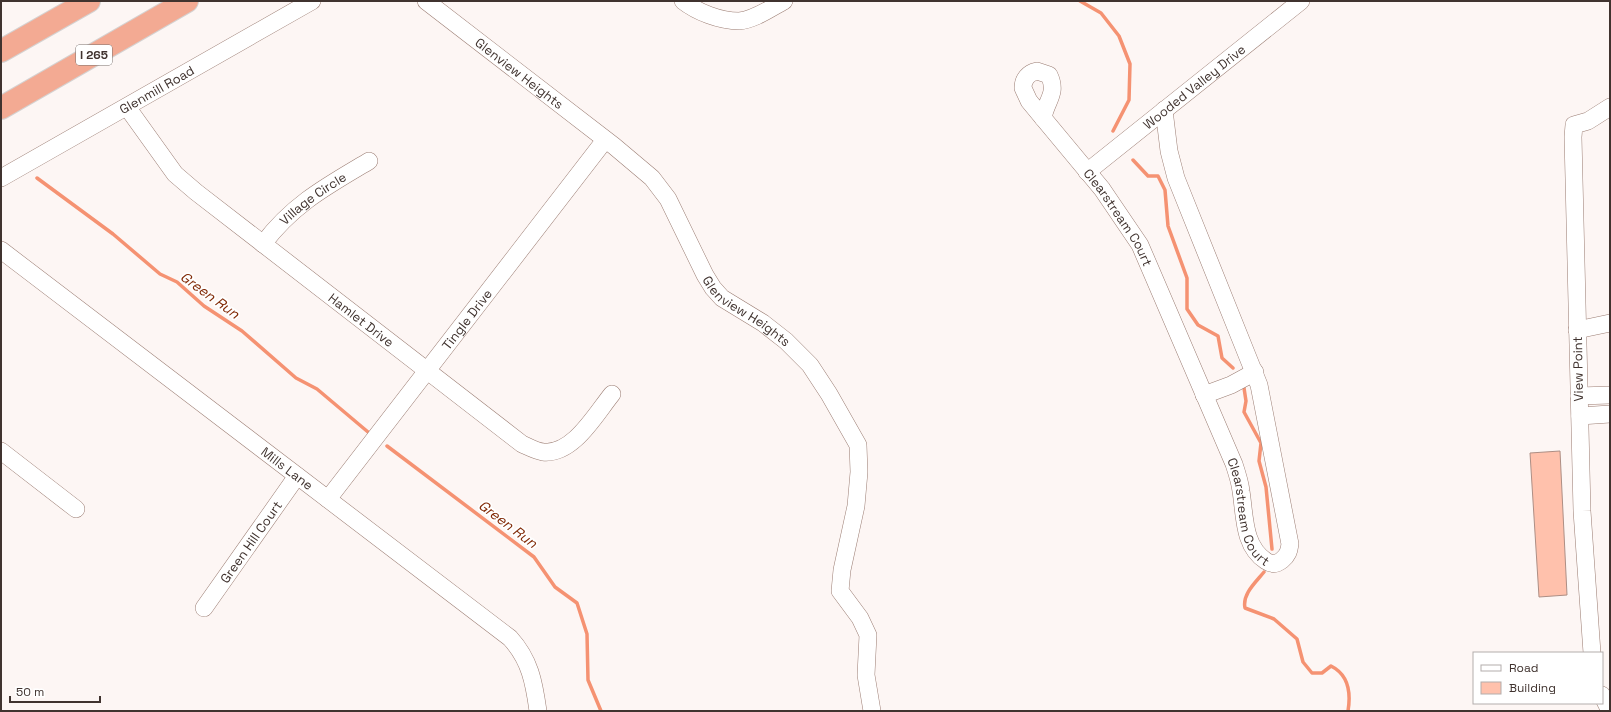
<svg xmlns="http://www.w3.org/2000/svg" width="1611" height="712" font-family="'Space Grotesk',sans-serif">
<rect width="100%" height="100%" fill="#fdf6f4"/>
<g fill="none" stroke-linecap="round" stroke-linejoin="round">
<g stroke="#f59272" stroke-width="3.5">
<polyline points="1080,1 1101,13 1119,36 1130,64 1129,100 1113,131"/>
<polyline points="1133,160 1148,176 1158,176 1165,190 1168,226 1187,278 1187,309 1198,325 1218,336 1222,358 1233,368"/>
<polyline points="37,178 113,234 160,274 177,282 204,306 242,331 296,378 317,389 368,432"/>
<polyline points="1244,388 1246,401 1244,412 1261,443 1259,461 1266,487 1272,549"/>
<polyline points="387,446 534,557 555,587 577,603 587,634 588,680 601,711"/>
<path d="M 1264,572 C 1256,582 1242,594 1245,608 L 1274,619 L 1297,639 L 1303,662 L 1312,673 L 1322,673 L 1331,666 C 1349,675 1351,693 1348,711"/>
</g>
</g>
<polygon fill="#ffc1ac" stroke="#ad8e84" points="1560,451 1567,595 1539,597 1530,453"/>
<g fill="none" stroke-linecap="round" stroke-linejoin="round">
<defs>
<g id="minor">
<path id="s1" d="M 426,1 L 614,146 L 652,178 L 668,199 L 705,275 L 713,288 L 722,298 L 763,323 L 786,341 L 810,365 L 829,394 L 858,445 L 859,472 L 856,506 L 842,570 L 840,591 L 860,618 L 868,635 L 866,675 L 872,711"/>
<path d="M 683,1 C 697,12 720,21 739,21 C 754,20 771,8 784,1"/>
<path d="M 1037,71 L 1049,75 C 1058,94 1046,100 1043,118 L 1029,101 L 1023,88 C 1023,79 1028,73 1037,71 Z"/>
<path id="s2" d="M 127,107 L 175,174 L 196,192 L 522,444 C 529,447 536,451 543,452 C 573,455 595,415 612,394"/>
<path id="s3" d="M 1043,118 L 1102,189 L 1140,245 L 1234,464 C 1237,473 1240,482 1241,491 C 1245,516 1243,546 1266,561 C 1272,565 1277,564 1282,560 C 1288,555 1289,551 1290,544 L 1259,385 L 1176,178 L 1169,151 L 1164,110"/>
<path id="s4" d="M 1087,172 L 1301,1"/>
<path id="s5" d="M 1,178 L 312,1"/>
<path id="s6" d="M 263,244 C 293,204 327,186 369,161"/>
<path id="s7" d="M 1,250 L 510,638 C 530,660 534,682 538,711"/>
<polyline points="1577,330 1610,323"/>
<polyline points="1204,395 1231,385 1255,372"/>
<polyline points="1579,396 1610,395"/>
<polyline points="1580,416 1610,414"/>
<polyline points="1,451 76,509"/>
<path id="s8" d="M 328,499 L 605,140"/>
<path id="s9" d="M 204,608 L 297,476"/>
<polyline points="1592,653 1582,511 1573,137 1574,125 1588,121 1610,107"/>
<polyline points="1602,695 1610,711"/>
</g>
<g id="highway">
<polyline points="1,51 89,1"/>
<polyline points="1,108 187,1"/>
</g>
</defs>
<use href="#minor" stroke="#9b7d73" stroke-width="18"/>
<use href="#highway" stroke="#d5d2d1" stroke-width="24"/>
<use href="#minor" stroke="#fff" stroke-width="17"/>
<use href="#highway" stroke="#f3aa93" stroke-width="22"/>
</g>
<g text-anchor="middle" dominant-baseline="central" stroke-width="3.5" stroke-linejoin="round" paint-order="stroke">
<rect fill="#fff" stroke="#79706d" stroke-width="1" x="76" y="45" width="36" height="20" rx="3"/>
<g font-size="12" font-weight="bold" fill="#40332f">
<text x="94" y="55">I 265</text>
</g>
<g font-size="13" fill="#40332f" stroke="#fff">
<text stroke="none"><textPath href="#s1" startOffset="118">Glenview Heights</textPath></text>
<text stroke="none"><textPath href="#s4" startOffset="137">Wooded Valley Drive</textPath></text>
<text stroke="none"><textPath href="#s5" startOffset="179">Glenmill Road</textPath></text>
<text stroke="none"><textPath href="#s6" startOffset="68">Village Circle</textPath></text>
<text stroke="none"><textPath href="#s3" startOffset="125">Clearstream Court</textPath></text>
<text stroke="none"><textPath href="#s1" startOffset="454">Glenview Heights</textPath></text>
<text stroke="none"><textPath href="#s2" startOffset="319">Hamlet Drive</textPath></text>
<text stroke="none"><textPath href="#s8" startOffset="227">Tingle Drive</textPath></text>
<text transform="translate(1578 369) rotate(-91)">View Point</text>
<text stroke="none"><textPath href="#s7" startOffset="360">Mills Lane</textPath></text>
<text stroke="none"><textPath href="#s3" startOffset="449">Clearstream Court</textPath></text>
<text stroke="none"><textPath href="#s9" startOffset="81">Green Hill Court</textPath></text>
</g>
<g font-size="14" font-style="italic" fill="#822b08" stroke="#fff">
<text transform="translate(210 295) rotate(36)">Green Run</text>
<text transform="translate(508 524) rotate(37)">Green Run</text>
</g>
</g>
<rect width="1611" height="712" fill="none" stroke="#40332f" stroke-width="4"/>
<rect x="1473" y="652" width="130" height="52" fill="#ffffff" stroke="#b3adac"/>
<rect x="1481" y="665" width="20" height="6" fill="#ffffff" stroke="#b3adac"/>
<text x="1509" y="672" font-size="12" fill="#40332f">Road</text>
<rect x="1481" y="682" width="20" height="12" fill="#ffc1ac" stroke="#b3adac"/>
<text x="1509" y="692" font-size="12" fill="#40332f">Building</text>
<path d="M10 696v6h90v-6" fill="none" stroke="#40332f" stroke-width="2"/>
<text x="16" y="696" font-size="12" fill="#40332f" stroke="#ffffff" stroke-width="3" paint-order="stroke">50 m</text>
</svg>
